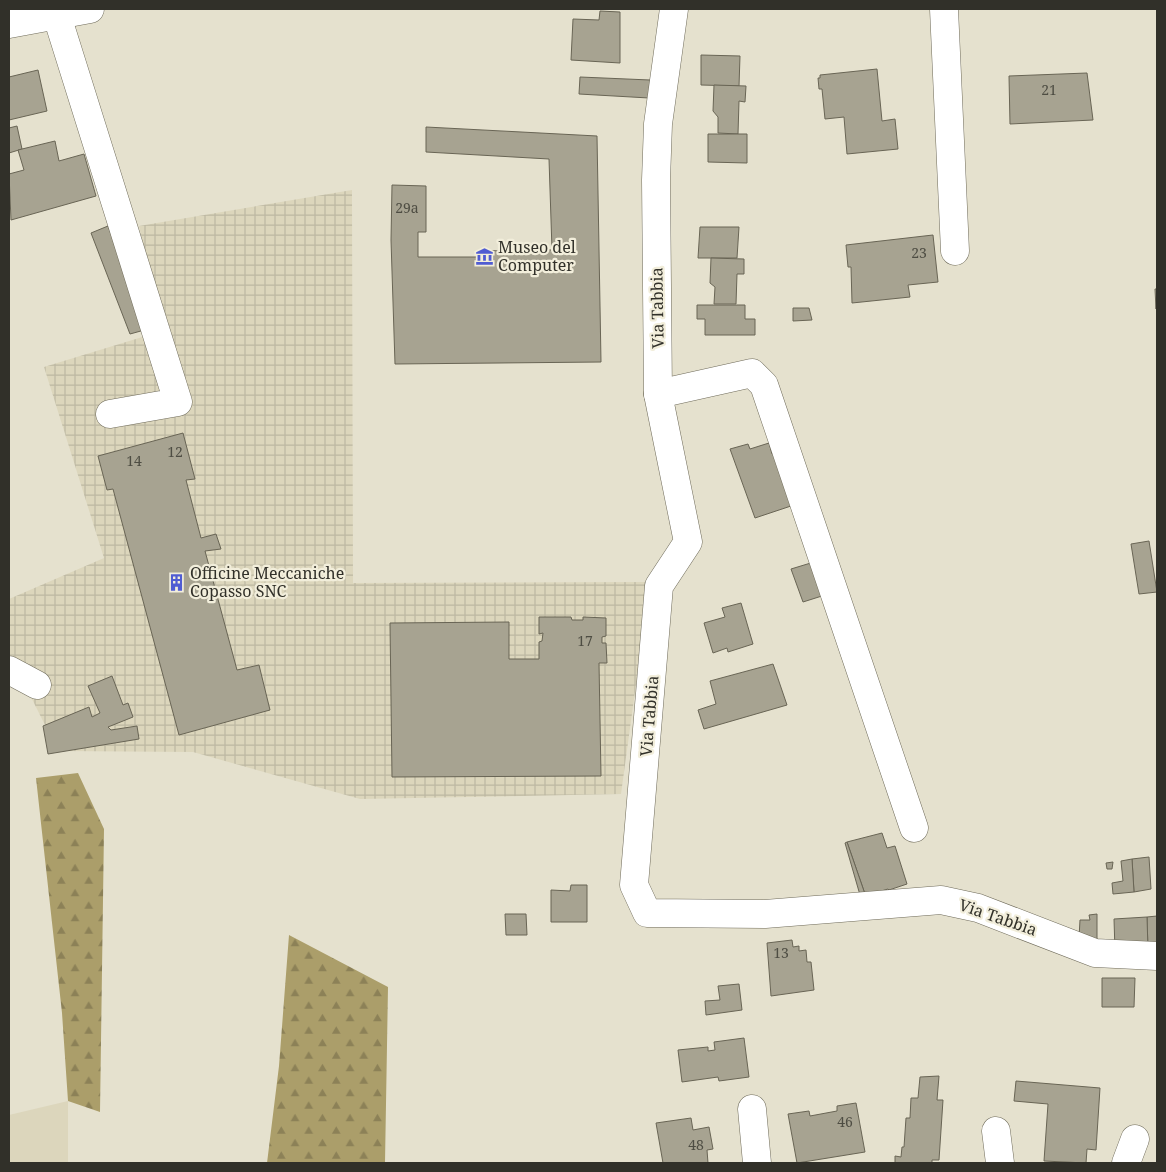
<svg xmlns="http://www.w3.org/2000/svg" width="1166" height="1172" font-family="'Noto Serif',serif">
<defs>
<pattern id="industrial-grid" width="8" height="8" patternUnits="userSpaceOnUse" patternTransform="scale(1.25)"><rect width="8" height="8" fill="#dcd6bc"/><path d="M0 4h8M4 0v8" fill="none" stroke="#bdb8a2"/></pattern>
<pattern id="forest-firs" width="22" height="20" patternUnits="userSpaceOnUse" patternTransform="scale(1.25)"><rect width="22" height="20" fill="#ab9e6a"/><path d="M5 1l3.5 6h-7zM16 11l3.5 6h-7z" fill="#8c8157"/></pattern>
</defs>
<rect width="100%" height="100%" fill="#e5e1ce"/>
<polygon fill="#dcd6bc" points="68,1101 68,1163 9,1163 9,1115"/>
<polygon fill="url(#industrial-grid)" points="352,190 353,583 650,582 621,794 360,799 193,752 58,751 9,653 9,599 104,558 44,367 162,331 139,226"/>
<g fill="url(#forest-firs)">
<polygon points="78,773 104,829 100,1112 68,1101 62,1013 36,778"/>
<polygon points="289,935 388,987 385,1163 267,1163 279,1066"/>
</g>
<g fill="#a7a391" stroke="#696555">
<polygon points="600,11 620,12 620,63 571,60 573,19 599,20"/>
<polygon points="701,55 740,56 739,86 701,85"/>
<polygon points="877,69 882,121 895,119 898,149 847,154 844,117 825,119 822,89 819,89 818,78 820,78 820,75"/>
<polygon points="38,70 47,111 9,120 9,77"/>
<polygon points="1087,73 1093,120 1010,124 1009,76"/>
<polygon points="580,77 650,80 649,98 579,94"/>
<polygon points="714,85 746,86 745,102 739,101 738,134 718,133 718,117 713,111"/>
<polygon points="17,126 22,149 9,153 9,128"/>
<polygon points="426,127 597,136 601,362 395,364 391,240 392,185 426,186 426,232 418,232 418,257 479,257 479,250 501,251 501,244 524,244 525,249 552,250 549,159 426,152"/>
<polygon points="708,134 747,134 747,163 708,162"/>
<polygon points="55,141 59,161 84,154 96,196 11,220 9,174 24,170 18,150"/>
<polygon points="108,226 148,329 130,334 91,233"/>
<polygon points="700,227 739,227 737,258 698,258"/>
<polygon points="933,235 938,282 908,285 910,297 852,303 851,267 848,267 846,245"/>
<polygon points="711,258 744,259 744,274 737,274 736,304 714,304 715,287 710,283"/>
<polygon points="1155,289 1157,289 1156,309"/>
<polygon points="697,305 745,305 745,319 755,319 755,335 705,335 705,319 697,319"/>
<polygon points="793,308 809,308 812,320 793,321"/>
<polygon points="183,433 195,479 186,480 201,538 216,534 221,549 205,551 237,670 259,665 270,710 179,735 113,489 107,490 98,456"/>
<polygon points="769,443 772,454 777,452 791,506 755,518 730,449 748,444 750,449"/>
<polygon points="1149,541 1157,592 1139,594 1131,544"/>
<polygon points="814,562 825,595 803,602 791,569"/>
<polygon points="741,603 753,644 728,652 727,648 713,653 704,623 725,617 722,608"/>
<polygon points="539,617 571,617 572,620 583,620 583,617 606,618 606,636 602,637 602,643 606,643 607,663 599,663 601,776 392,777 390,623 509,622 509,659 539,659 539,642 542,641 543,633 539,634"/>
<polygon points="773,664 787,705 704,729 698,710 716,704 710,681"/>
<polygon points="112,676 123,705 128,703 133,717 108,727 111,730 137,726 139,739 48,754 43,726 89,707 92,717 100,713 88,686"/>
<polygon points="882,833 887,848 895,846 907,884 889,890 888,889 871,894 869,892 865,894 847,842"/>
<polygon points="847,842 865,894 860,895 845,843"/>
<polygon points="1149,857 1151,889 1134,892 1132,859"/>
<polygon points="1132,859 1134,892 1113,894 1112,883 1123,881 1121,861"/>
<polygon points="1113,862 1112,869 1107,869 1106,863"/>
<polygon points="571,885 587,885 587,922 551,922 551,890 570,891"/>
<polygon points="505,914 526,914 527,935 506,935"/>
<polygon points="1097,914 1097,939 1079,938 1080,920 1090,920 1089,915"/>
<polygon points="1157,916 1157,949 1148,950 1147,917"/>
<polygon points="1147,917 1148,950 1115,951 1114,919"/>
<polygon points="792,940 793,947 799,946 799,951 806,950 807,962 811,962 814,990 771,996 767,943"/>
<polygon points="1102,978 1135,978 1134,1007 1102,1007"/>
<polygon points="739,984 742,1010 706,1015 705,1001 720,1000 718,986"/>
<polygon points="744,1038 749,1077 719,1081 718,1077 682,1082 678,1050 708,1047 708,1051 715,1050 714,1042"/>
<polygon points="939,1076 937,1100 943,1100 939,1160 932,1160 932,1163 895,1163 895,1156 901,1157 902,1147 904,1147 906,1118 910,1118 911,1098 918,1098 920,1077"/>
<polygon points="1016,1081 1100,1088 1096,1150 1087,1149 1086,1163 1044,1161 1048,1104 1014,1101"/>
<polygon points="856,1103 865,1152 797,1163 788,1114 809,1111 810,1116 837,1111 837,1106"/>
<polygon points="691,1118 693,1130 709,1127 713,1149 707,1150 708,1163 663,1163 656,1123"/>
</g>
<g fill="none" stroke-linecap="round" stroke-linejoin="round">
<defs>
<g id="minor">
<polyline points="674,9 658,124 656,180 658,394 688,542 659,586 634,885 647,913 765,914 941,900 978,908 1095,953 1157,956"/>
<polyline points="944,9 955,251"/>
<polyline points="57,16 178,402 110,414"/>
<polyline points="9,24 90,9"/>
<polyline points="658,394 752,373 764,385 914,828"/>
<polyline points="9,670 37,685"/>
<polyline points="752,1109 757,1163"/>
<polyline points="996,1131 1000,1163"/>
<polyline points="1126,1163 1135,1139"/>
</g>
</defs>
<use href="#minor" stroke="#6f6b5a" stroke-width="29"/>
<use href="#minor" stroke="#fff" stroke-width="28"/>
</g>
<defs>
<symbol id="museum-bare" viewBox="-9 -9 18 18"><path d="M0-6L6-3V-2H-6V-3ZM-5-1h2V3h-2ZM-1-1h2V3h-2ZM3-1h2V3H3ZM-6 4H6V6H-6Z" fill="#505cd2" stroke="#f2eedb" stroke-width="2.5" paint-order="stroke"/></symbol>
<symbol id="building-bare" viewBox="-9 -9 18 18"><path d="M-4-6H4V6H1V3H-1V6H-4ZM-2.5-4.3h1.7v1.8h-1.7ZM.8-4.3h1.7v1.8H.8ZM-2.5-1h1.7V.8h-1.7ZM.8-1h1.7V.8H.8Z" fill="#505cd2" stroke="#f2eedb" stroke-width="2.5" paint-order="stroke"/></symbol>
</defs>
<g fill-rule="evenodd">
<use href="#museum-bare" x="472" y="244" width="25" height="25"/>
<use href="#building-bare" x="164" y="570" width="25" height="25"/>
</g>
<g text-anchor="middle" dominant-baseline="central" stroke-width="4.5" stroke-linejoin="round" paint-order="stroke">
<g font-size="14" fill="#4e4d43">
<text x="1049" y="89">21</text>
<text x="407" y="207">29a</text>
<text x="919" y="252">23</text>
<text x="175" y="451">12</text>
<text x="134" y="460">14</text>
<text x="585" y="640">17</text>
<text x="781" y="952">13</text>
<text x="845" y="1121">46</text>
<text x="696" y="1144">48</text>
</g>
<g font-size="16" fill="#313029" stroke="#f2eedb" text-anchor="start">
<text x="498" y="247">Museo del<tspan x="498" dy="18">Computer</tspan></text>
<text x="190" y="573">Officine Meccaniche<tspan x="190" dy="18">Copasso SNC</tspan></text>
</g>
<g font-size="16" fill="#313029" stroke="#f2eedb">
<text transform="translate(657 308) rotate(-91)">Via Tabbia</text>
<text transform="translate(649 716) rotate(-85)">Via Tabbia</text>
<text transform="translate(998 917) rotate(19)">Via Tabbia</text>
</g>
</g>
<rect width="1166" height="1172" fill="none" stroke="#313029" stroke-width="20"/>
</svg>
